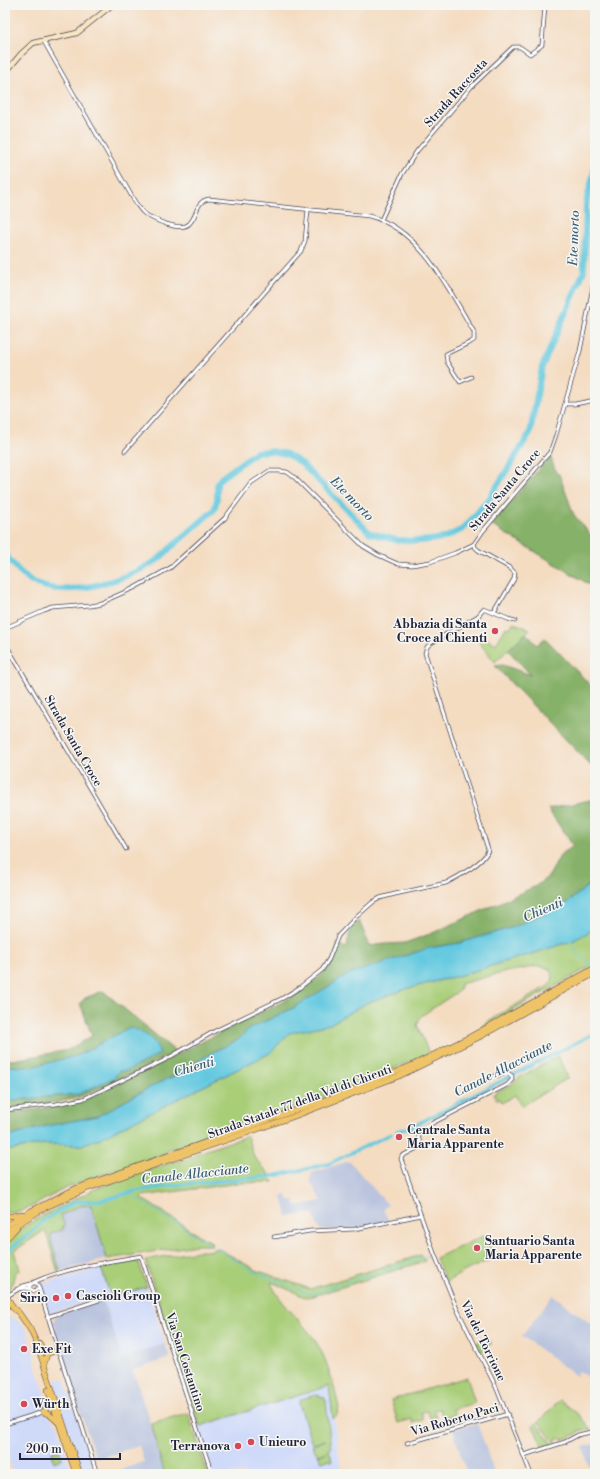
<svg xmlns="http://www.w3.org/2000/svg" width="600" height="1479" font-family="'Libre Bodoni',serif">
<rect width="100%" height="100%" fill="#f6f6f2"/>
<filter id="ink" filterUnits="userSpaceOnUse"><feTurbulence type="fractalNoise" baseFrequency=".025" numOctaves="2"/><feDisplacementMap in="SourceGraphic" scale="8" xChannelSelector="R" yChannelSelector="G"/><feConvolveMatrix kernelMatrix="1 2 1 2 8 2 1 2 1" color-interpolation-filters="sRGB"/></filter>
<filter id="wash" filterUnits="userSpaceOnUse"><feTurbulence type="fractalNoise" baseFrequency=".012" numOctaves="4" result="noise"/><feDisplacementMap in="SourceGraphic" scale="16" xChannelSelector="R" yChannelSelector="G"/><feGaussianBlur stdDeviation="0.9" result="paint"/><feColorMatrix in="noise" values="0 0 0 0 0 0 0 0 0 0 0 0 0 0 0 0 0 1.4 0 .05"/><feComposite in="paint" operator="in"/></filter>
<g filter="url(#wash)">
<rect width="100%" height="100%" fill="#f4dcc1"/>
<g fill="#cfdaf9">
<polygon points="101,1268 111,1297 147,1287 165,1344 122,1359 102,1297 49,1314 41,1289 44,1283"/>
<polygon points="5,1315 17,1320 27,1331 34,1354 36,1367 46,1397 47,1402 45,1408 48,1415 57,1424 72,1474 13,1474 5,1446"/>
<polygon points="64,1378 94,1471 85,1474 82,1474 54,1381"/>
<polygon points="329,1385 342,1474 212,1474 196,1427"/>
</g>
<g fill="#bac4de">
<polygon points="345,1162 350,1162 388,1205 383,1209 389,1222 355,1229 321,1230 316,1223 313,1213 287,1217 282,1196 287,1195 289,1200 294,1200 296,1206 322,1201 310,1181 312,1173"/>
<polygon points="91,1205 107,1259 60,1271 51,1240 51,1233 63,1230 61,1215 79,1206"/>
<polygon points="553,1295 595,1327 595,1383 579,1371 576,1376 522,1336"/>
<polygon points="103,1300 122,1358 165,1344 170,1358 133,1370 157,1445 156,1445 165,1474 108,1474 144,1462 139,1446 96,1459 84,1423 84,1418 82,1418 77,1401 78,1399 77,1395 75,1395 54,1329 56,1328 55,1325 53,1324 55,1317 59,1314"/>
<polygon points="477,1423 495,1474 467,1474 453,1430"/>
<polygon points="593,1444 594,1449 595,1449 595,1464 589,1467 583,1447"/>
</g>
<g fill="#a9ce78" stroke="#66785a">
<polygon points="513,623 530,629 495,662 477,640 480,635 496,644 506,627 510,628"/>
<path d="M 595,929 L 595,964 L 482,1027 L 486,1022 L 547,987 C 554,980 554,978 550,969 L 539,966 L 506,972 L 460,984 L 460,990 L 421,1016 L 417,1025 L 429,1053 L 357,1085 L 340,1090 L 330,1095 L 195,1142 L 171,1149 L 163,1154 C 130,1166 96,1175 64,1189 C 45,1198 27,1213 5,1213 L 5,1151 L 44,1144 L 81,1145 L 100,1138 L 270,1053 L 289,1033 L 330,1024 L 368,1002 L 409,988 L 454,977 L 541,951 L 572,941 Z"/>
<polygon points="558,1056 568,1078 522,1106 515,1095 502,1103 499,1099 497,1100 493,1094 512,1084 520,1077"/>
<path d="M 247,1136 L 254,1157 L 269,1174 L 273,1182 L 239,1183 L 142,1196 L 141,1198 L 203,1238 L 210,1241 L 212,1245 L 196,1245 L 107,1259 L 91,1205 L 79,1206 L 61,1215 L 65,1227 L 62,1227 L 63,1230 L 51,1233 L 51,1240 L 60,1271 L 58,1272 L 45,1230 L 14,1251 L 20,1270 L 15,1272 L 12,1285 L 7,1292 L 5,1289 L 5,1246 L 12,1236 L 19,1230 L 38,1218 L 95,1189 L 172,1162 C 181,1161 191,1159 198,1153 Z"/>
<polygon points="485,1235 494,1258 467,1270 446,1282 436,1258"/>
<path d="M 217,1248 L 256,1270 L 310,1289 L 421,1255 L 425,1261 L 307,1298 L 272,1282 L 271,1283 C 279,1302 299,1319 312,1336 C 327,1356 333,1383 339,1407 L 337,1415 L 333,1419 L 329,1386 L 200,1426 L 146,1263 L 146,1261 L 150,1259 L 198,1251 L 208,1251 Z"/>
<polygon points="136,1261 139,1263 147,1287 111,1297 101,1268"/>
<polygon points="485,1338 492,1343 480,1352 476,1344"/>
<polygon points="467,1377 475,1403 453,1409 455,1415 443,1418 440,1409 434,1410 436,1417 430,1418 428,1411 421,1412 423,1420 413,1423 412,1419 398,1423 391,1400"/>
<polygon points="316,1395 324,1397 326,1401 331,1449 329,1449 332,1461 327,1460 322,1462 319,1456 327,1452 318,1455 312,1446 326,1440 312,1444 299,1403 301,1399"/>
<polygon points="560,1400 579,1415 591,1430 577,1432 577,1434 562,1440 560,1438 556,1439 555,1443 538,1422"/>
<polygon points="188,1413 208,1474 165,1474 156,1445 157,1444 151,1423"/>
<polygon points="536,1423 552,1444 543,1447 533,1426"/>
<polygon points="59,1450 62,1459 54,1462 52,1452"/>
</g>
<g fill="#86b168" stroke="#546a52">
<polygon points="550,456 557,474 559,474 574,515 595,540 595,588 491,525"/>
<polygon points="526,633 537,645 545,638 595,690 595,770 495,666 503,665 531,675 508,650"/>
<path d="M 595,799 L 595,880 L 568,902 L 514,927 L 459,943 L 429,948 L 293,1008 L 249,1029 L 238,1040 L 211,1053 L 172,1077 L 158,1083 L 98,1116 L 46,1126 L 5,1138 L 5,1113 L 56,1107 L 92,1097 L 290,998 C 302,990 321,978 329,966 C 334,959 336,950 338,943 L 345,948 L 347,947 C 350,934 348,931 359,921 L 370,946 L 385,944 L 405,943 L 435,932 L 536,886 L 549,876 L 561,854 L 573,846 L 548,809 Z"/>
<polygon points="103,991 176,1052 114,1082 77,1098 58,1102 5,1108 5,1101 79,1094 115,1077 119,1071 126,1071 143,1061 130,1027 79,1055 32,1067 5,1066 5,1059 13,1060 68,1050 92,1036 80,1003 85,998"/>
</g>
<g fill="#61c8df" stroke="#42758d">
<polygon points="595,880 595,929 572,941 541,951 454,977 409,988 368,1002 330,1024 289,1033 270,1053 100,1138 81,1145 44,1144 5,1151 5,1138 46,1126 98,1116 158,1083 172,1077 211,1053 238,1040 249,1029 293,1008 349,974 429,948 459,943 514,927 568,902"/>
<path d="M 130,1027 C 144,1033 156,1038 160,1054 L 126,1071 L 119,1071 L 115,1077 L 79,1094 L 5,1101 L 5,1066 L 32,1067 L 79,1055 Z"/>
</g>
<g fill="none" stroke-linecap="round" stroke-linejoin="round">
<g stroke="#61c8df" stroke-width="1">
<polyline points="571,940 575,951 591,965"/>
<polyline points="128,1193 211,1245"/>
<polyline points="217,1248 252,1271 310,1294 428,1256"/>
</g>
<g stroke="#61c8df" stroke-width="3.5">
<polyline points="397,1131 411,1127 433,1116 595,1033"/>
<polyline points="10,1249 28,1235 44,1220 75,1202 103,1200 136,1191 175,1185 274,1176 328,1164 391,1134"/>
<polyline points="5,1254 8,1252"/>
</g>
<path stroke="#61c8df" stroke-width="6" d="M 5,554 C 13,564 21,575 33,582 C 65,600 125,580 154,562 C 162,557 168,550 175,544 C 188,533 201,521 214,510 L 217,499 L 217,483 L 221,478 L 256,452 L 271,451 L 287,454 L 301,463 L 370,533 L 396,540 L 421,541 L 444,538 L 463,529 L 489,499 L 530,433 L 542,367 L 584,271 L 586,203 L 595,167"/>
</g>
</g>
<g filter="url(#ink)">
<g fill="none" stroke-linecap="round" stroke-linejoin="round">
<defs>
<g id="minor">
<path d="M 43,40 L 135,202 C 138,206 141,211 145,214 C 154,220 180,232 189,224 C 198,216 195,201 209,199 L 369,216 C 421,229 449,290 474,332 L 474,340 L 471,342 L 446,354 L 447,362 L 460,382 L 471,377"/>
<polyline points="381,220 402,174 417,151 471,87 513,47 520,47 530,54 542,45 545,5"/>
<polyline points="565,404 575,404 595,400"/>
<polyline points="125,451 301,251 305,241 308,210"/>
<polyline points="474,544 475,547 478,550 510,568 515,573 514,579 494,613"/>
<polyline points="5,628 44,611 53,608 89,605 100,603 134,588 170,568 225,518 251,483 269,471 279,471 287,472 294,477 363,546 378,555 398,564 412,565 430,562 455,553 474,544 483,531 550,452 556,435 580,351 595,277"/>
<polyline points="5,643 126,849"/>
<polyline points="494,1076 508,1073 512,1076 512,1080 507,1085 419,1130 418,1136 421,1146 402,1156 401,1159 434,1253 457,1309 496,1387 531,1474"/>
<path d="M 5,1110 L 56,1104 L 83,1099 L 163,1061 L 215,1031 L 283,998 L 299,988 L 322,970 L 329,959 L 338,936 L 357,916 L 373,902 L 380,898 L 395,894 L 446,883 C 456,878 487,861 488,849 L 425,653 L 427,647 L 431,643 L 478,616 L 484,609 L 508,619 L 515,621"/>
<polyline points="274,1237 310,1231 355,1229 421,1215"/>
<path d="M 34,1282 C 66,1268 106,1262 141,1256 L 212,1474"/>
<polyline points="39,1288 97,1474"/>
<polyline points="17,1289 27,1288 35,1291 38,1289 38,1285 36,1283 33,1283 30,1285 30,1289"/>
<polyline points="9,1295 23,1286 31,1284"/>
<polyline points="47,1317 108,1297"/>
<polyline points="5,1424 43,1412"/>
<polyline points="407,1443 508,1414"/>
<polyline points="524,1455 565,1442 578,1435 595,1431"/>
</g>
<polyline id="secondary" points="5,73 21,54 33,43 77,33 112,5"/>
<g id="primary">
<polyline points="30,1329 37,1344 80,1474"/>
<polyline points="40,1344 43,1350 51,1352"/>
<polyline points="44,1364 47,1354 58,1350"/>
<polyline points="48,1390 76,1474"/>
<polyline points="43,1412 50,1415 60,1424"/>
<polyline points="43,1412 46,1409 50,1398"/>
</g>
<g id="trunk">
<polyline points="5,1216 12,1216 22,1214"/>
<polyline points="5,1226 31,1211 77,1188 344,1093 413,1065 470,1037 595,968"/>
<polyline points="5,1232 44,1208 86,1189 292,1117 399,1076 479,1037 595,973"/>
<polyline points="5,1240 17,1227"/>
<polyline points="5,1301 19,1313 30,1329"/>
</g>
</defs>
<use href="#minor" stroke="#423e4f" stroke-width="4.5"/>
<use href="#secondary" stroke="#423e4f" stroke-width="6"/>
<use href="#primary" stroke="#423e4f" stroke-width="6"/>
<use href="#trunk" stroke="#423e4f" stroke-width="6"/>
<use href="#minor" stroke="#fff" stroke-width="3"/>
<use href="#secondary" stroke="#f9e7c3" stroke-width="4.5"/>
<use href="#primary" stroke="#efc469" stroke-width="5"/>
<use href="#trunk" stroke="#efc469" stroke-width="5"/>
<defs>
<polyline id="trunk-bridge" points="5,1295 13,1307"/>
</defs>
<use href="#trunk-bridge" stroke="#423e4f" stroke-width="6" stroke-linecap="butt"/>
<use href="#trunk-bridge" stroke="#efc469" stroke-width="5"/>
</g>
</g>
<g fill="#d1495b" stroke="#f6f6f2" stroke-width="1.5">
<circle cx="495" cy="631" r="4"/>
<circle cx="399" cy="1137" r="4"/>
<circle cx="477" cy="1248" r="4"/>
<circle cx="68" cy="1296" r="4"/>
<circle cx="56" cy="1298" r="4"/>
<circle cx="24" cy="1349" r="4"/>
<circle cx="24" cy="1404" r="4"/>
<circle cx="251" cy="1442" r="4"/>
<circle cx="238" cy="1446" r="4"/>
</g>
<g text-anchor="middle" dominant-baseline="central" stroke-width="3" stroke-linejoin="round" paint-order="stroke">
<g font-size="12" fill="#22223b" stroke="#f6f6f2">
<text transform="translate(456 93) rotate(-48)">Strada Raccosta</text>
<text transform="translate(505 490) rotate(-50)">Strada Santa Croce</text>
<text transform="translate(73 741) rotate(60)">Strada Santa Croce</text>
<text transform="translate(300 1102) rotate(-20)">Strada Statale 77 della Val di Chienti</text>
<text transform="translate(483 1341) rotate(64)">Via del Torrione</text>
<text transform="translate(185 1362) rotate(72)">Via San Costantino</text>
<text transform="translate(455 1420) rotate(-16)">Via Roberto Paci</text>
</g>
<g font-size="12" font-weight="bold" fill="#22223b" stroke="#f6f6f2" text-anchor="start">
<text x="487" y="624" text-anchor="end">Abbazia di Santa<tspan x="487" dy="14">Croce al Chienti</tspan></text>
<text x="407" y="1130">Centrale Santa<tspan x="407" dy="14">Maria Apparente</tspan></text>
<text x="485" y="1241">Santuario Santa<tspan x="485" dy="14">Maria Apparente</tspan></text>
<text x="76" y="1296">Cascioli Group</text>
<text x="48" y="1298" text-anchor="end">Sirio</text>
<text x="32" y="1349">Exe Fit</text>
<text x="32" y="1404">Würth</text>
<text x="259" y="1442">Unieuro</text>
<text x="230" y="1446" text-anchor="end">Terranova</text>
</g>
<g font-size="13" font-style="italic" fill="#385c74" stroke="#f6f6f2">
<text transform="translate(574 238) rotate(-88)">Ete morto</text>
<text transform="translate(352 499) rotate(46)">Ete morto</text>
<text transform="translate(543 910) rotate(-23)">Chienti</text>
<text transform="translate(194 1067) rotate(-16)">Chienti</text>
<text transform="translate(503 1069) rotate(-27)">Canale Allacciante</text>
<text transform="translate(195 1174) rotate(-6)">Canale Allacciante</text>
</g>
</g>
<rect width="600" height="1479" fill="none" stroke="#f6f6f2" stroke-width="20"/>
<path d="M20 1453v6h100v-6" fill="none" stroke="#22223b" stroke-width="2"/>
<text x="26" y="1453" font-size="12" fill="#22223b" stroke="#f6f6f2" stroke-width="3" paint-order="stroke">200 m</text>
</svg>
